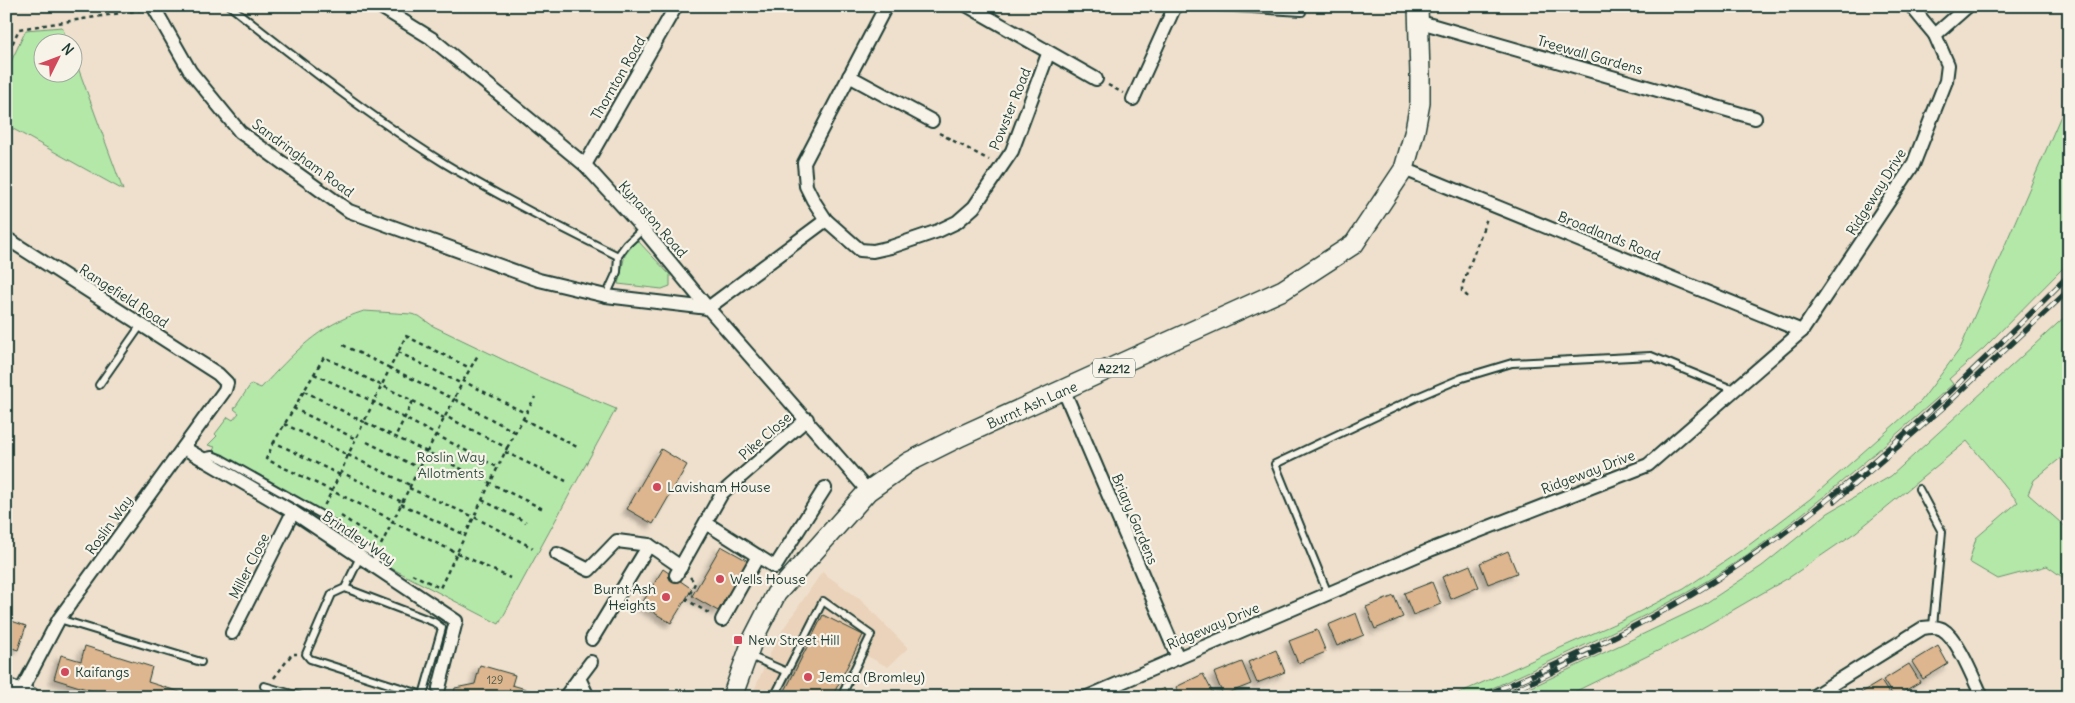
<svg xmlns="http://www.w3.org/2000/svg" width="2075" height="703" font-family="Delius,sans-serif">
<defs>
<filter id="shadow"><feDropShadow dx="-4.5" dy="4.5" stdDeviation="2.5" flood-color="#0004"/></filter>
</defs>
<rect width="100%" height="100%" fill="#efe0cd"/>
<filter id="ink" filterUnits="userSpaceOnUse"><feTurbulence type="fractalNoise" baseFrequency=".02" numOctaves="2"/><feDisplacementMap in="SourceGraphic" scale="10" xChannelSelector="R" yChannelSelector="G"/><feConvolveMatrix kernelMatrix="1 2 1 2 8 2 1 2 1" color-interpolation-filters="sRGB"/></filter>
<g filter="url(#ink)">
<polygon fill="#ead3ba" points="822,572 860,599 908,648 888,667 865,655 845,697 751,697 777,638"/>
<g fill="#b4e8a9" stroke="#6a926e">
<polygon points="62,27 68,42 42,42 42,72 72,72 73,54 123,190 6,125 6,72 26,30"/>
<path d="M 2069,97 L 2069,262 L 1984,348 L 1949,379 L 1953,384 C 1877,451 1801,522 1715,576 C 1640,622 1561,656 1482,693 L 1472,697 L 1450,697 L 1623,620 L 1684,589 L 1749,545 L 1810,499 L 1921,401 L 1960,349 Z"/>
<polygon points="638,241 670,275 670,286 662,289 618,284 625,255 635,242"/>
<path d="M 364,311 L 411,314 L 419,316 L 433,326 L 535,375 L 616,409 L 499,624 L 366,555 L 324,522 L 292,502 L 213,458 L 212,452 L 215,447 L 208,445 L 217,436 L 215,434 L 228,417 L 233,420 L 239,413 L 234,409 L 251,384 L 261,388 C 293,354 318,325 364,311 Z"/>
<polygon points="2069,313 2069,451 2034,480 2028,494 2069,530 2068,581 2047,566 1998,579 1969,562 1976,538 2018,502 1967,441 1856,532 1790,577 1690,635 1564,697 1511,697 1700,607 1762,566 1828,513 1891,476"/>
</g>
<g fill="#ddb58e" stroke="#1f3d34" filter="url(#shadow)">
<polygon points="661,449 687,465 653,524 627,509"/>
<polygon points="721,546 748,561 718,611 692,596"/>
<polygon points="1508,551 1517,573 1488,584 1480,563"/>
<polygon points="1470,565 1479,587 1451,599 1442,577"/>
<polygon points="663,569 692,589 671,623 641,605"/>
<polygon points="1432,582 1441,604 1413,615 1404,593"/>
<polygon points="1394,596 1403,617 1375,629 1366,607"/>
<polygon points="1356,613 1364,635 1337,646 1328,625"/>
<polygon points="823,615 863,635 832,697 782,697"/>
<polygon points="6,619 26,626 18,650 6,646"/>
<polygon points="1317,630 1326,652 1298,663 1289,641"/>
<polygon points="85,646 152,667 148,682 196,697 112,697 54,679 61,655 81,661"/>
<polygon points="1938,646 1948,664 1923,679 1912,662"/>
<polygon points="1276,650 1285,672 1257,683 1248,662"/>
<polygon points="1242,662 1251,684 1223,695 1214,673"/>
<polygon points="1909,664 1920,682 1894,697 1883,680"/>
<polygon points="480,665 515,675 512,685 536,692 535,697 453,697 455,688 475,684"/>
<polygon points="1203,674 1214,695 1181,697 1176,687"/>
<polygon points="1881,681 1891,697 1856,697 1856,696"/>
<polygon points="1164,688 1168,697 1147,697"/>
</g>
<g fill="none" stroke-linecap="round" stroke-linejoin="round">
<defs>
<g id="lane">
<path d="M 230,6 C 299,61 369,116 444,163 C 500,197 560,227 618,256"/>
<polyline points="1199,6 1302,12"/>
<polyline points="606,296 617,272 618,256 626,245 643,229"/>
<polyline points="99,385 141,325"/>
<polyline points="202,457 212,455 222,459 320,514 361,547 377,555 374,566"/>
<polyline points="1919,489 1942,532 1933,626"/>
<polyline points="345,588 434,622 442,628 423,695 310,659 306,654 332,594 345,588 360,557"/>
<polyline points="1328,594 1275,464 1415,398 1462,378 1512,363 1651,356 1734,390"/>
<polyline points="59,619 201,662"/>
<polyline points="750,656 787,672"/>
<polyline points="264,686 302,697"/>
<polyline points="774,697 823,601 871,635 841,697"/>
</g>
<g id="street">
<polyline points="153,6 190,71 240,132 349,211 539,280 606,296 708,308"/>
<polyline points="379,6 431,38 585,165 643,229 708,308 868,491"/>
<polyline points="886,6 804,163 806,186 813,200 826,220 860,250 873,251 891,247 938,231 957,222 974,207 1012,151 1048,54"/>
<polyline points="968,6 1096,79"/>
<polyline points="1417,21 1755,118"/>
<polyline points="1935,35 1968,6"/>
<polyline points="849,76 932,121"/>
<polyline points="1133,99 1175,6"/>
<polyline points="585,165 676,6"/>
<polyline points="1404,169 1802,331"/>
<polyline points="6,238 218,374 227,383 225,390 59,619 20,693"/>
<polyline points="708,308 826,220"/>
<polyline points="1064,391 1178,658"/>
<polyline points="184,448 293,512 456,621 439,688"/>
<polyline points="706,523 775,567 825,488"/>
<polyline points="557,554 589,570 617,541 649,545"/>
<polyline points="676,575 722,493 807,419"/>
<polyline points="722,620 758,556"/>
<polyline points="232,633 293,512"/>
<polyline points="592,639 649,545 681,567"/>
<polyline points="565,697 579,678"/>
<polyline points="588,697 579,678 591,662"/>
<polyline points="1087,697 1430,550 1648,465 1802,331 1913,165 1946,81 1948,65 1935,35 1911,6"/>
<path d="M 1812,697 L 1923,628 C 1929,627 1936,626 1942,629 C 1958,638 1974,680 1982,697"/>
</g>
<g id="primary">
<polyline points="6,688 30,697"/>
<polyline points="732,697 753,639 776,594 868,491 909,462 961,436 1283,290 1354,244 1404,169 1415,130 1420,103 1420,75 1418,6"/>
</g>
</defs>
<use href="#lane" stroke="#1f3d34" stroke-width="10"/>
<use href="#street" stroke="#1f3d34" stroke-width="16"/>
<use href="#primary" stroke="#1f3d34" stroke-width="22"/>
<g stroke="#1f3d34" stroke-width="2.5" stroke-dasharray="4 4" stroke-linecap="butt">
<polyline points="6,58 19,29 140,10"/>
<polyline points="1108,85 1123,93"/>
<polyline points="939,133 989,160"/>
<polyline points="1468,297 1462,291 1462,286 1487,218"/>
<polyline points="343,345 390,368 406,336 470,368"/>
<polyline points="398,352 462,384"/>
<polyline points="314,374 374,402 497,467"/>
<polyline points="463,381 478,355"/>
<polyline points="304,391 364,422 348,455 410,485"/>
<polyline points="413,401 444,418"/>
<polyline points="293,408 356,439"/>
<polyline points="523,419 579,448"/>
<polyline points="284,424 348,455 341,472 402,502"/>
<polyline points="515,432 454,399 463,381 525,413"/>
<polyline points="274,442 266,459 332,491 324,506"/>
<polyline points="367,442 419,468"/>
<polyline points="507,448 535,397"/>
<polyline points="505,452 566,481"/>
<polyline points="340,473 332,491 393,520"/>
<polyline points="340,475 274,442 324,357 413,401 395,437"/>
<polyline points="409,488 474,517 533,548"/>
<polyline points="482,500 526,522"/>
<polyline points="401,504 465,535"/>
<polyline points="341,516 382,543"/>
<polyline points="392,522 510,578"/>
<polyline points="381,545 427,452 364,422 390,368 454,399 427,452 545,510"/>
<polyline points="412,574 440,588 507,448 445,416"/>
<polyline points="690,577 695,583 687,600 710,614"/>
<polyline points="274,678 292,654 297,654"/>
</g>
<use href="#lane" stroke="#f7f3e8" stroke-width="6"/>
<use href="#street" stroke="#f7f3e8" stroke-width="12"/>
<use href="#primary" stroke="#f7f3e8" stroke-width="19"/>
<defs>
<g id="rail">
<polyline points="1835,501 1946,405 2069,290"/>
<path d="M 1480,697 C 1552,668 1624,634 1691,595 C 1829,514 1957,388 2069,275"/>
<polyline points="1500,697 1599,650"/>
</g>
</defs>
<use href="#rail" stroke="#1f3d34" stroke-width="5.5"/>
<use href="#rail" stroke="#f7f3e8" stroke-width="4" stroke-dasharray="11" stroke-linecap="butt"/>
</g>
</g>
<g fill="#d1495b" stroke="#f7f3e8" stroke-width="2">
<circle cx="657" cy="487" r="5"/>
<circle cx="720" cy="579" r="5"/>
<circle cx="666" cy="597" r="5"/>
<rect x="733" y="635" width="10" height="10" rx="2.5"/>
<circle cx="65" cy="672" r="5"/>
<circle cx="808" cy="677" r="5"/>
</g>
<g text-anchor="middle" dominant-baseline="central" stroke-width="4.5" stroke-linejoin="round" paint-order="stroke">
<g font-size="11" fill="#4e5b4a">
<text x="495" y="680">129</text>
</g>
<rect fill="#f7f3e8" stroke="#60746a" stroke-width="1" x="1093" y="358.5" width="42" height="19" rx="4"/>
<g font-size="12" font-weight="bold" fill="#1f3d34">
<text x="1114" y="368">A2212</text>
</g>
<g font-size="14" fill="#1f3d34" stroke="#f7f3e8">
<text transform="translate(1590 55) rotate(16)">Treewall Gardens</text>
<text transform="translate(618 78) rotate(-60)">Thornton Road</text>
<text transform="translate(1010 109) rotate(-68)">Powster Road</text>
<text transform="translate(303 158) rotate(36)">Sandringham Road</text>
<text transform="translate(1876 192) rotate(-58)">Ridgeway Drive</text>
<text transform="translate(653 219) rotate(49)">Kynaston Road</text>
<text transform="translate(1609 236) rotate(22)">Broadlands Road</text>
<text transform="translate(124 296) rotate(33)">Rangefield Road</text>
<text transform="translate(1032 405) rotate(-24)">Burnt Ash Lane</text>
<text transform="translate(765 436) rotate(-41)">Pike Close</text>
<text transform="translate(1588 472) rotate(-21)">Ridgeway Drive</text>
<text transform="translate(1135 519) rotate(67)">Briary Gardens</text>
<text transform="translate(109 525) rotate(-54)">Roslin Way</text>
<text transform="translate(359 538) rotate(34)">Brindley Way</text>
<text transform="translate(249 566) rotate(-63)">Miller Close</text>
<text transform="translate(1213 626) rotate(-23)">Ridgeway Drive</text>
</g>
<g font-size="14" fill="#355746" stroke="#f7f3e8">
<text x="451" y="457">Roslin Way<tspan x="451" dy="16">Allotments</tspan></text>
</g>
<g font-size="14" fill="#1f3d34" stroke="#f7f3e8" text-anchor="start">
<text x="667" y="487">Lavisham House</text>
<text x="730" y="579">Wells House</text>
<text x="656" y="589" text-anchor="end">Burnt Ash<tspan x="656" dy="16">Heights</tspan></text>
<text x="748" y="640">New Street Hill</text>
<text x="75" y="672">Kaifangs</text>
<text x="818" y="677">Jemca (Bromley)</text>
</g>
</g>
<rect width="2075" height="703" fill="none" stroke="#f7f3e8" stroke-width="25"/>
<rect x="12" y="12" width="2050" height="678" fill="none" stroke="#1f3d34" stroke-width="2" filter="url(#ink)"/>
<g transform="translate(58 58) rotate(48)"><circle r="24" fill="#f7f3e8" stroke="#a1aaa0"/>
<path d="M0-4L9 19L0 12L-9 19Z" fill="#d1495b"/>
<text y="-8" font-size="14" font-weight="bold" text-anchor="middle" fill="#1f3d34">N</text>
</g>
</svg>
